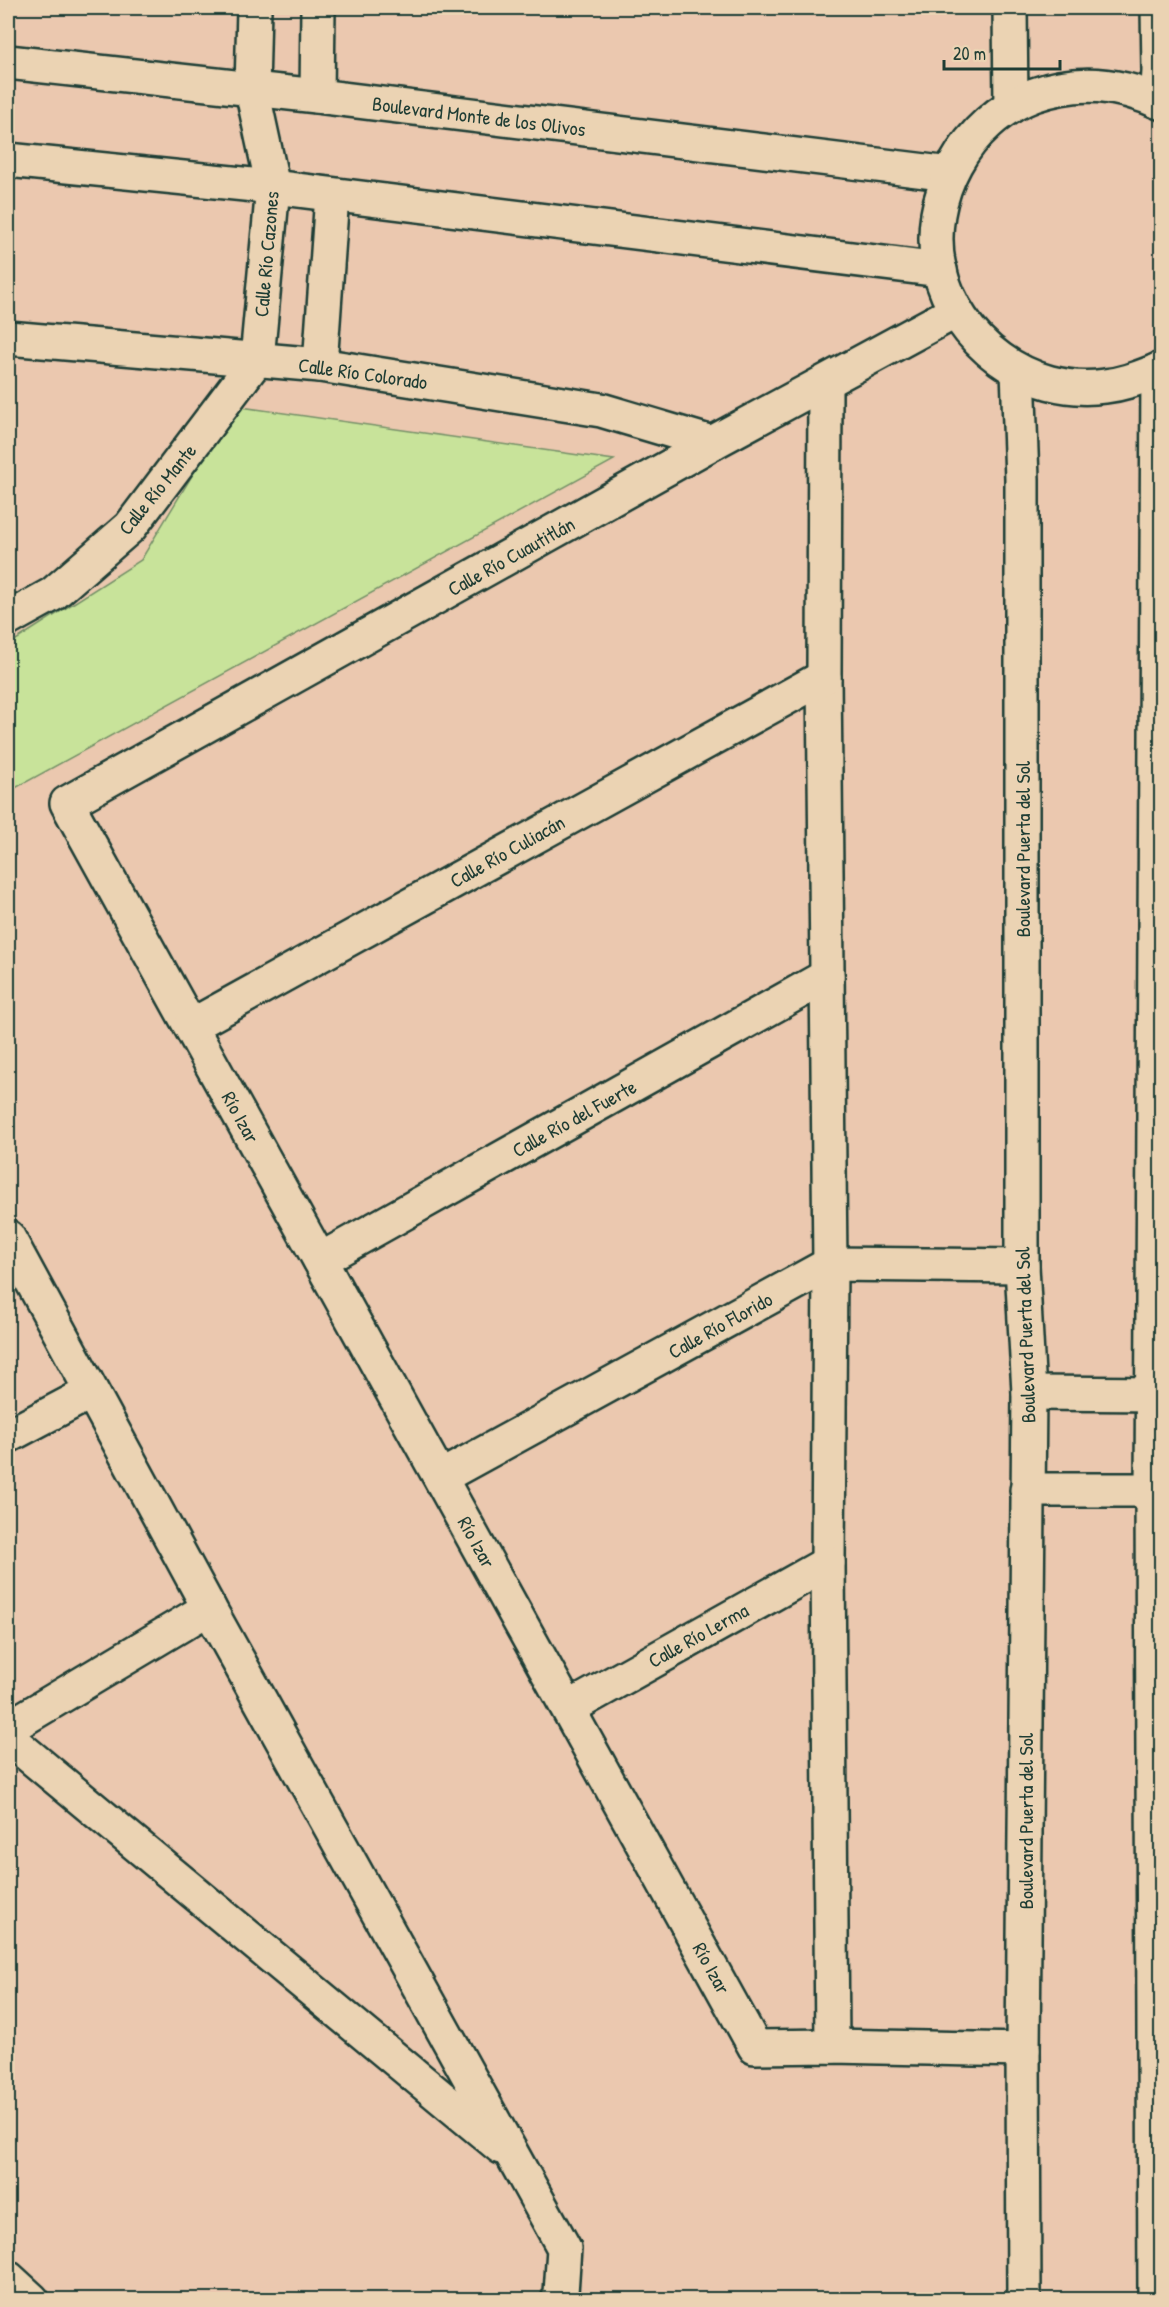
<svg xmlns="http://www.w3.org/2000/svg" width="1169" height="2307" font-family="'Patrick Hand',sans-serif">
<rect width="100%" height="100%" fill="#ebc8af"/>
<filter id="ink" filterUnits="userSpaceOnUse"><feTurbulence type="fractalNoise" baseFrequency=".0167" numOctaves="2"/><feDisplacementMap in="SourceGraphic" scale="12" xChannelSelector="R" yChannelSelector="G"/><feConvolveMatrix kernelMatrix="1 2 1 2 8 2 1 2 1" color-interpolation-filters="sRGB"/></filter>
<g filter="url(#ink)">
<polygon fill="#c8e39a" stroke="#749067" stroke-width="1.5" points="234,406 614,460 8,792 8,645 141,560"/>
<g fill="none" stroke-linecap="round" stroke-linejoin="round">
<defs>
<g id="minor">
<polyline points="317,96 318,8"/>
<polyline points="956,311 712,443 67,803 755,2047 832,2046 1023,2050"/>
<polyline points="8,338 320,365 601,410 712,443"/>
<polyline points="320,365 332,195"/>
<polyline points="825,384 824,677 830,1264 828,1563 832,2046"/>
<polyline points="8,619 53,594 130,527 257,359 273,187 252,90 254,8"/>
<polyline points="191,1026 824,677"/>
<polyline points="8,1237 209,1608 564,2248 561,2293 558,2300"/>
<polyline points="320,1260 827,976"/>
<polyline points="8,1436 91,1392"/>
<polyline points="441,1477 830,1264 1022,1266"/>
<polyline points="569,1708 828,1563"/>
<polyline points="8,1728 209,1608"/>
<polyline points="8,1738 501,2147"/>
<polyline points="8,2278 32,2300"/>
</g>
<g id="tertiary">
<polyline points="8,62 317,96 950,174"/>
<polyline points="8,160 273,187 940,270"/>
<polyline points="1029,1393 1162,1394"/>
<polyline points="1027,1490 1162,1490"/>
</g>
<g id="secondary">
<polyline points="1010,8 1011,106"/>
<polyline points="1157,101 1159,71 1158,8"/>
<path d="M 1162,103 C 1119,83 1078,79 1034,95 C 966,120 924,197 939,268 C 956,342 1029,397 1105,386 C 1126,384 1143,376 1162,369"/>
<polyline points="1018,371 1022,479 1022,1266 1029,1393 1023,2050 1024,2300"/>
<polyline points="1155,2300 1152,1490 1158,370"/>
</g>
</defs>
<use href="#minor" stroke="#1f3d34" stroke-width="38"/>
<use href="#tertiary" stroke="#1f3d34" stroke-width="38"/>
<use href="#secondary" stroke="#1f3d34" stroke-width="38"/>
<use href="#minor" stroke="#ebd3b3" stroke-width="33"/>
<use href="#tertiary" stroke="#ebd3b3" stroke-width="33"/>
<use href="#secondary" stroke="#ebd3b3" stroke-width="33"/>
</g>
</g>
<g text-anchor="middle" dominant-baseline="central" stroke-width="4.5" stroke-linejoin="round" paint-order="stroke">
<g font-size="20" fill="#1f3d34" stroke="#ebd3b3">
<text transform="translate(479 116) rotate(7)">Boulevard Monte de los Olivos</text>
<text transform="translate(266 254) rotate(-85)">Calle Río Cazones</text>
<text transform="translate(363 373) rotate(8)">Calle Río Colorado</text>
<text transform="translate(157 489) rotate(-51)">Calle Río Mante</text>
<text transform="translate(511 556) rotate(-29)">Calle Río Cuautitlán</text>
<text transform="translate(1022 849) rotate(-90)">Boulevard Puerta del Sol</text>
<text transform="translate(507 851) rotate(-29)">Calle Río Culiacán</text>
<text transform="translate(241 1117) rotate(61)">Río Izar</text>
<text transform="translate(574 1118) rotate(-29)">Calle Río del Fuerte</text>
<text transform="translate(720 1325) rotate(-29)">Calle Río Florido</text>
<text transform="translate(1025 1335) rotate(-92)">Boulevard Puerta del Sol</text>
<text transform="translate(477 1542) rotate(61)">Río Izar</text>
<text transform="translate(698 1635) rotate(-29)">Calle Río Lerma</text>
<text transform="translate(1025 1821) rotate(-90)">Boulevard Puerta del Sol</text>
<text transform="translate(712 1968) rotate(61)">Río Izar</text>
</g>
</g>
<rect width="1169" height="2307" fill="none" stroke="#ebd3b3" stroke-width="30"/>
<rect x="15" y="15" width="1139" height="2277" fill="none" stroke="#1f3d34" stroke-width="2" filter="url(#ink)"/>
<path d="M944 60v9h116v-9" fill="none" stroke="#1f3d34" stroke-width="3"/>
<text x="953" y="60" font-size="18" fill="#1f3d34" stroke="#ebd3b3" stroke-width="4.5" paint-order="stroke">20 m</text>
</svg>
